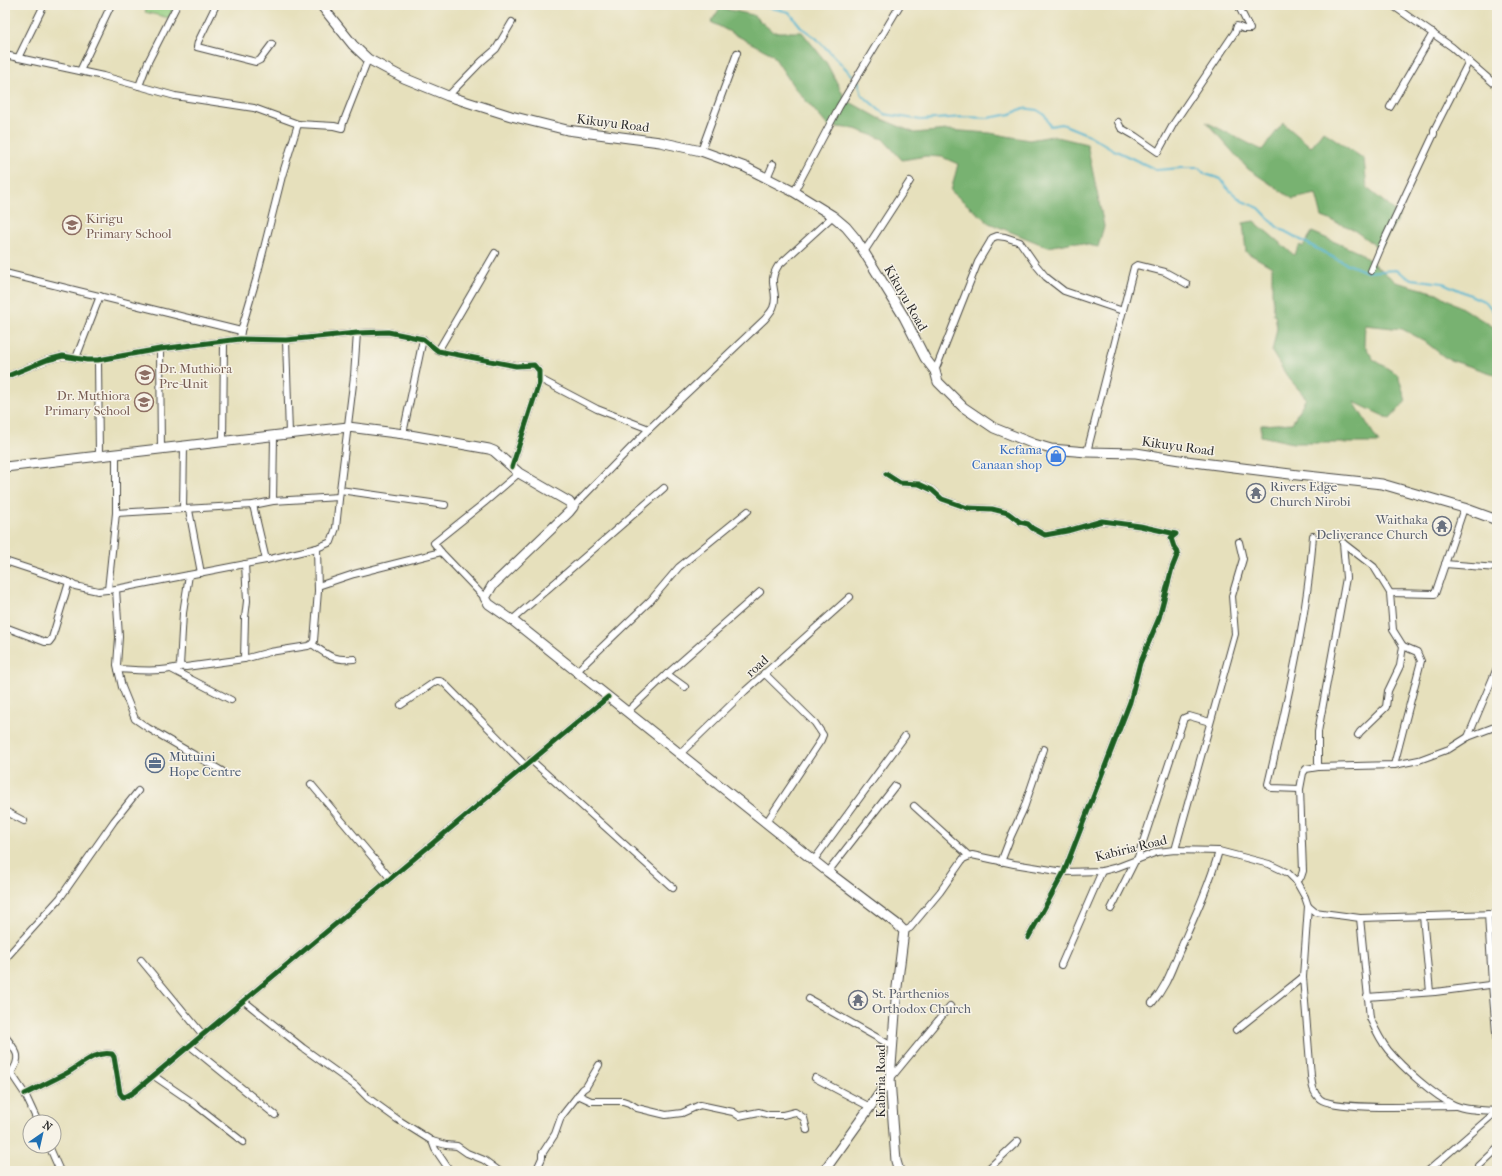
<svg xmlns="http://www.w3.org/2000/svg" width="1502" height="1176" font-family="'IM FELL French Canon',serif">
<rect width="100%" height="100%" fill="#f7f3e8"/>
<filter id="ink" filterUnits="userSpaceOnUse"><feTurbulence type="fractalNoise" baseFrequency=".025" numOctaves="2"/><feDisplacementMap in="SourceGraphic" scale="8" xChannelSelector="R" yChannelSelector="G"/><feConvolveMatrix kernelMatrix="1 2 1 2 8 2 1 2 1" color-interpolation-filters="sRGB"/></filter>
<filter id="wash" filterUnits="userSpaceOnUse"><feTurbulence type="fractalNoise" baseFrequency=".012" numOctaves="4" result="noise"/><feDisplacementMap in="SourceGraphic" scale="16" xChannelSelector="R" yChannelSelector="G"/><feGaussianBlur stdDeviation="0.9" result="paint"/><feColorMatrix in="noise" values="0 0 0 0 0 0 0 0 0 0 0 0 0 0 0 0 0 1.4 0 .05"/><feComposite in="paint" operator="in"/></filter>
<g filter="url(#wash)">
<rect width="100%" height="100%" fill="#e6e0bc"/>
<polygon fill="#96d083" stroke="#607e57" points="148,5 175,5 169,18 145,12"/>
<g fill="#78b271" stroke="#526e4e">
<polygon points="720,8 753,15 773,32 802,32 826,62 846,100 879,118 915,133 947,130 990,133 1029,140 1053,136 1087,144 1104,226 1098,247 1074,242 1048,247 989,223 951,191 958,164 942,157 926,156 902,160 883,139 855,129 828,126 794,87 772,54 711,22"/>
<polygon points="1206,122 1262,150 1283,123 1311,147 1323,131 1364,159 1367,188 1400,215 1380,249 1351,228 1322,217 1316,194 1293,199 1248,169"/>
<polygon points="1254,221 1294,255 1300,245 1303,247 1312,232 1360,253 1396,282 1437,293 1497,329 1497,375 1447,359 1423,340 1402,329 1365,325 1364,344 1373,359 1398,375 1406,401 1390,419 1354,402 1379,443 1293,443 1261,436 1261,425 1292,423 1306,398 1287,376 1272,352 1277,328 1275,315 1273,314 1274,310 1272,292 1272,267 1246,252 1243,223"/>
</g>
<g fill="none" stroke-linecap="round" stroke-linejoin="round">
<g stroke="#51b4d0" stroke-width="2">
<polyline points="751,5 771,8 789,12 802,28 816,38 852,75"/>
<polyline points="858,80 862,95 884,114 921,120 964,117 988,118 1011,114 1023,108 1037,110 1045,115 1050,126 1062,124 1089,135 1114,150 1157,170 1181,168 1199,168 1205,174 1221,179 1227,188 1242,201 1259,208 1277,227 1336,259 1367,272 1396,270 1411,279 1443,283 1486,302 1497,316"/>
</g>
</g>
</g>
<g filter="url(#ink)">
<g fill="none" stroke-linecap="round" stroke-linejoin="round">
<defs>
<g id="street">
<polyline points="216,5 198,42 197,47 256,62 260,60 272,44"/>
<polyline points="1392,5 1452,47 1497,86"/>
<polyline points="5,55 103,76 175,96 254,108 298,124"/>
<polyline points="18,58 44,5"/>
<polyline points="80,71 111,5"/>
<polyline points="139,86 148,62 177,5"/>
<polyline points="448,96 482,61 496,49 512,22"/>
<polyline points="1390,107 1433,33"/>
<polyline points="1118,122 1121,128 1135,136 1158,152 1174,123 1235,32 1237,26 1244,29 1250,29 1240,9 1243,5"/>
<polyline points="701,151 737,53"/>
<polyline points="767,178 773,164"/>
<polyline points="794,192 839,107 900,5"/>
<polyline points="864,252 910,181"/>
<polyline points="1371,271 1382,245 1434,134 1434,130 1469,61"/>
<polyline points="5,273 241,331"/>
<polyline points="240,339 241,331 256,280 282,176 298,124 334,126 342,128 343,123 368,59"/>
<polyline points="286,340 289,434"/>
<polyline points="160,349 161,448"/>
<polyline points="438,351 495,253"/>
<polyline points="76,358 100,296"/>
<polyline points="98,360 99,455"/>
<polyline points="935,371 978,262 990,242 992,238 997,236 1005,237 1020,242 1036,265 1046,277 1064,291 1123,311"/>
<polyline points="5,377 47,360 63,356 87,360 98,360 160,349 240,339 286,340 357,333 388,332 423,339 438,351 516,366 534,365 539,371 539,383 512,467"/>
<polyline points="540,379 597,409 649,429"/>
<polyline points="404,434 404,429 423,339"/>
<polyline points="223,442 224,341"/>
<polyline points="1087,452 1134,267 1137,265 1165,272 1187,284"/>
<polyline points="886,474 900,483 919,484 932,490 942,499 968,508 992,509 1008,513 1020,522 1028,524 1032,528 1045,535 1067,531 1102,521 1140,526 1176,534 1171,538 1174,547 1178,553 1172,568 1159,618 1140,663 1130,702 1064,872 1028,938"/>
<polyline points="340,490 445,505"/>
<polyline points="273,501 274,436"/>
<polyline points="253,505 266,560"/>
<path d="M 573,507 L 649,429 L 765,319 C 768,315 771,312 773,308 C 780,292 766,284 778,266 L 833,216"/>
<polyline points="183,509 184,446"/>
<polyline points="189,510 201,573"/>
<polyline points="116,513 253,505 273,501 339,497"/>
<polyline points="1343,543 1374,567 1390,593 1435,594 1464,508"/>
<polyline points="5,561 69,582 75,586 98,591 116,589 266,560 317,548 331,542 336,528 340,490 354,376 357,333"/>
<polyline points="1445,564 1497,568"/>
<polyline points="318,586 354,574 441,552"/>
<polyline points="116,589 119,637 117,665 122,687 135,719 148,728 222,771"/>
<polyline points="108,590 116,513 116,454"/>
<polyline points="1390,593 1393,630 1403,646 1417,652 1421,661 1394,765"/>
<polyline points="485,598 441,552 434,543 484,503 519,473"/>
<polyline points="512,620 664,488"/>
<polyline points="5,627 45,642 49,642 52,638 69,582"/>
<path d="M 312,644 C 327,655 334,661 354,659"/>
<polyline points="244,659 245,618 247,601 245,564"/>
<polyline points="180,666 183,613 189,575"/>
<path d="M 118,669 C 135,670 153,672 170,669 C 176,668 180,666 186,667 L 244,659 L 270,652 L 308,646 L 312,644 L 314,641 L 318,591 L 317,548"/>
<polyline points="171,669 231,700"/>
<polyline points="576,672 651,600 679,567 748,511"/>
<polyline points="764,673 815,723 823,735 821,740 766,823"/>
<polyline points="667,674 685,687"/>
<polyline points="401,705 436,681 440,681 444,683 525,765"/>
<polyline points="627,712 667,674 760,592"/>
<polyline points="1358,735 1360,732 1386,707 1388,691 1400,666 1403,646"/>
<polyline points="1468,737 1497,668"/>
<polyline points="681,753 745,691 850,597"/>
<polyline points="531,760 673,888"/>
<polyline points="1318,767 1318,732 1346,578 1343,543"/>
<polyline points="311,784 390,878"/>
<path d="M 1300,789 L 1272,788 L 1270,787 L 1268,784 C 1287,702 1307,620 1313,536"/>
<polyline points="914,806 969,856"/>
<polyline points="5,811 24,821"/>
<polyline points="1175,850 1235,634 1232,596 1243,559 1239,542"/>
<polyline points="814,860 905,736"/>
<polyline points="1137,860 1184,718 1189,716 1210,722"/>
<polyline points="1001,862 1011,836 1024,808 1044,749"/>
<polyline points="828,872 895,786"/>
<polyline points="1296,881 1301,877 1303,871 1300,789 1303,773 1306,769 1318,767 1394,765 1419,760 1449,749 1468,737 1497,726"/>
<polyline points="1111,909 1135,861"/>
<polyline points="1488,914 1492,984 1497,1045"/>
<polyline points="1423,916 1430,992"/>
<path d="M 1360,918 L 1370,1018 C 1375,1029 1380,1040 1388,1050 C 1402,1067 1434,1096 1454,1105 C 1467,1111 1483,1110 1497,1111"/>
<polyline points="904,931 910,928 940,892 963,859 972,855 1014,864 1064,872 1102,871 1118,867 1157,852 1175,850 1219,851 1269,864 1288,873 1296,881 1305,897 1308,906 1315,912 1360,918 1497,914"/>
<polyline points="5,959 60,898 114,821 138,791"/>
<polyline points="141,960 203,1035"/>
<polyline points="1061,965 1102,871"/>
<path d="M 1303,977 L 1311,1076 C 1312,1085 1313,1093 1320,1099 C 1335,1111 1431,1106 1455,1106"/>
<polyline points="1367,997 1435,992 1497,984"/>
<polyline points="809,999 892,1046"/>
<polyline points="244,1001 303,1048 356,1086 368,1098 397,1119 432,1141 446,1145 457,1146 467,1153 484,1160 499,1171"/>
<path d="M 1152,1003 C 1166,987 1171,971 1179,952 C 1194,918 1209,886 1219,851"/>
<polyline points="1236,1030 1303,977 1308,906"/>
<path d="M 5,1036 C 16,1051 23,1056 11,1073"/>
<polyline points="190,1046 275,1115"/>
<polyline points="154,1076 192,1102 243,1142"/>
<polyline points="5,1077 11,1073 25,1094 38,1122"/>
<polyline points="815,1078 870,1107"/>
<polyline points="890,1079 950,1006"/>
<path d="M 25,1094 C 39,1087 53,1080 67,1073 C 80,1066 96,1050 112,1054 L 114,1057 L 120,1093 L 123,1097 L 127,1096 L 134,1092 L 608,697"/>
<polyline points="578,1095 591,1101 623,1101 629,1103 637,1108 666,1115 682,1113 700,1105 733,1112 739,1116 759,1112 769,1115 783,1115 795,1112 804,1118 807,1130"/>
<polyline points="432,1141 435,1149 450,1171"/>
<polyline points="49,1146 60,1171"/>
<polyline points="1479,1166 1497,1149"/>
<polyline points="536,1171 542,1158 542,1154 555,1134 561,1117 583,1089 586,1087 599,1065"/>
<polyline points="986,1171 1018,1141"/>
<polyline points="1428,1171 1497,1111"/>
</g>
<g id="secondary">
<polyline points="321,5 353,45 368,59 404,78 448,96 511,116 567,130 660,142 701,151 745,167 794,192 833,216 846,227 856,239 904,317 925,358 935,371 938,382 963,407 994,428 1034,444 1051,449 1087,452 1136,453 1186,461 1298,475 1382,484 1464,508 1497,520"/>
<polyline points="5,467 348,427 404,434 489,449 494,451 519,473 569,502 573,507 569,512 492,586 485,598 489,604 512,620 828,872 898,925 904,931 897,987 890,1079 896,1161 899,1171"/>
<polyline points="824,1171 890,1079"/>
</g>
</defs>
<use href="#street" stroke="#474641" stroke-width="8"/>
<use href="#secondary" stroke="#474641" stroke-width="11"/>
<use href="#street" stroke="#fff" stroke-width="6"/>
<use href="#secondary" stroke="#fff" stroke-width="9"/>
<defs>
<g id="cycleway">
<polyline points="5,377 47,360 63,356 87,360 98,360 160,349 240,339 286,340 357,333 388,332 423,339 438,351 516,366 534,365 539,371 539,383 512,467"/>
<polyline points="886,474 900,483 919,484 932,490 942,499 968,508 992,509 1008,513 1020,522 1028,524 1032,528 1045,535 1067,531 1102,521 1140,526 1176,534 1171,538 1174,547 1178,553 1172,568 1159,618 1140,663 1130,702 1064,872 1028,938"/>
<path d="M 25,1094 C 39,1087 53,1080 67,1073 C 80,1066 96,1050 112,1054 L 114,1057 L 120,1093 L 123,1097 L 127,1096 L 134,1092 L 608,697"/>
</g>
</defs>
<use href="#cycleway" stroke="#f7f3e8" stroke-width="8"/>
<use href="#cycleway" stroke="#1b5e20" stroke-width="5"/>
</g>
</g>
<defs>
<symbol id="school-ring" viewBox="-11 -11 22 22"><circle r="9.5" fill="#f7f3e8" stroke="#8d6e63" stroke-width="1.5"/><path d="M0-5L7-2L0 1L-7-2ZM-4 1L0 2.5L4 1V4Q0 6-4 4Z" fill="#8d6e63"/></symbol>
<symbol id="shop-ring" viewBox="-11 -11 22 22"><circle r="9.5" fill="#f7f3e8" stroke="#3f7fe0" stroke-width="1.5"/><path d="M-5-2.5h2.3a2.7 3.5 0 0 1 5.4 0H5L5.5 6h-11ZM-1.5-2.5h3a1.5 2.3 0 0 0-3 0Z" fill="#3f7fe0"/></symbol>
<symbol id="temple-ring" viewBox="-11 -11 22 22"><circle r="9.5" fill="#f7f3e8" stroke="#6b7280" stroke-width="1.5"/><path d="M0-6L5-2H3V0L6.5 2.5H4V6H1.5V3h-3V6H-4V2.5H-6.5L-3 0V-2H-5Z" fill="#6b7280"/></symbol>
<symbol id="office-ring" viewBox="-11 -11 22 22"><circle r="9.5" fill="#f7f3e8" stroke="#5c6f8a" stroke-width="1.5"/><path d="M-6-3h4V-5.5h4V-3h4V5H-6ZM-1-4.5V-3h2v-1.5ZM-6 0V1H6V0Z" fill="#5c6f8a"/></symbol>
</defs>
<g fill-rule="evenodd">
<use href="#school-ring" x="61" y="214" width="22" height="22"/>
<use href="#school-ring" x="134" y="364" width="22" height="22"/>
<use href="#school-ring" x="133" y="391" width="22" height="22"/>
<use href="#shop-ring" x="1045" y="445" width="22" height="22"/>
<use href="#temple-ring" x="1245" y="482" width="22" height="22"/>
<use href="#temple-ring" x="1431" y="515" width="22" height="22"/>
<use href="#office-ring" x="144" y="752" width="22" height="22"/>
<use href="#temple-ring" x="847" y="989" width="22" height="22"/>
</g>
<g text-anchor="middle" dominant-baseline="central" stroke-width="3" stroke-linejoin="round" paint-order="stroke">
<g font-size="13" fill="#2b2b2b" stroke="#f7f3e8">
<text transform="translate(613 123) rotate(7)">Kikuyu Road</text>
<text transform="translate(906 298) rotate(60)">Kikuyu Road</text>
<text transform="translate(1178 446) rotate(8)">Kikuyu Road</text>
<text transform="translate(757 666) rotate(-42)">road</text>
<text transform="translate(1131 848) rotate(-14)">Kabiria Road</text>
<text transform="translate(880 1081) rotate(-90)">Kabiria Road</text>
</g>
<g font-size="13" fill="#785e54" stroke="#f7f3e8" text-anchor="start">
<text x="86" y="218">Kirigu<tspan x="86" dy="15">Primary School</tspan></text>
<text x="159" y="368">Dr. Muthiora<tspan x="159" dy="15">Pre-Unit</tspan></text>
<text x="130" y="395" text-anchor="end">Dr. Muthiora<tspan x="130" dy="15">Primary School</tspan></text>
</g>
<g font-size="13" fill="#366cbe" stroke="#f7f3e8" text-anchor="end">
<text x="1042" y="449">Kefama<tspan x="1042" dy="15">Canaan shop</tspan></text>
</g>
<g font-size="13" fill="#5b616d" stroke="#f7f3e8" text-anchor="start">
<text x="1270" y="486">Rivers Edge<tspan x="1270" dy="15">Church Nirobi</tspan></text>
<text x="1428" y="519" text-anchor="end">Waithaka<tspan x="1428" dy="15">Deliverance Church</tspan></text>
<text x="872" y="993">St. Parthenios<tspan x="872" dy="15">Orthodox Church</tspan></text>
</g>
<g font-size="13" fill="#4e5e75" stroke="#f7f3e8" text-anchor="start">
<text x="169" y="756">Mutuini<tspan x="169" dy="15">Hope Centre</tspan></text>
</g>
</g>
<rect width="1502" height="1176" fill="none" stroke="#f7f3e8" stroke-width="20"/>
<g transform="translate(42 1134) rotate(34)"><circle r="19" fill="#f7f3e8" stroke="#a5a39c"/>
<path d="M0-3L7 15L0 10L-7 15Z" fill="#1f6fb2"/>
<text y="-6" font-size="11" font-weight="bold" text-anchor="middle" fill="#2b2b2b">N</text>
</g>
</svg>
